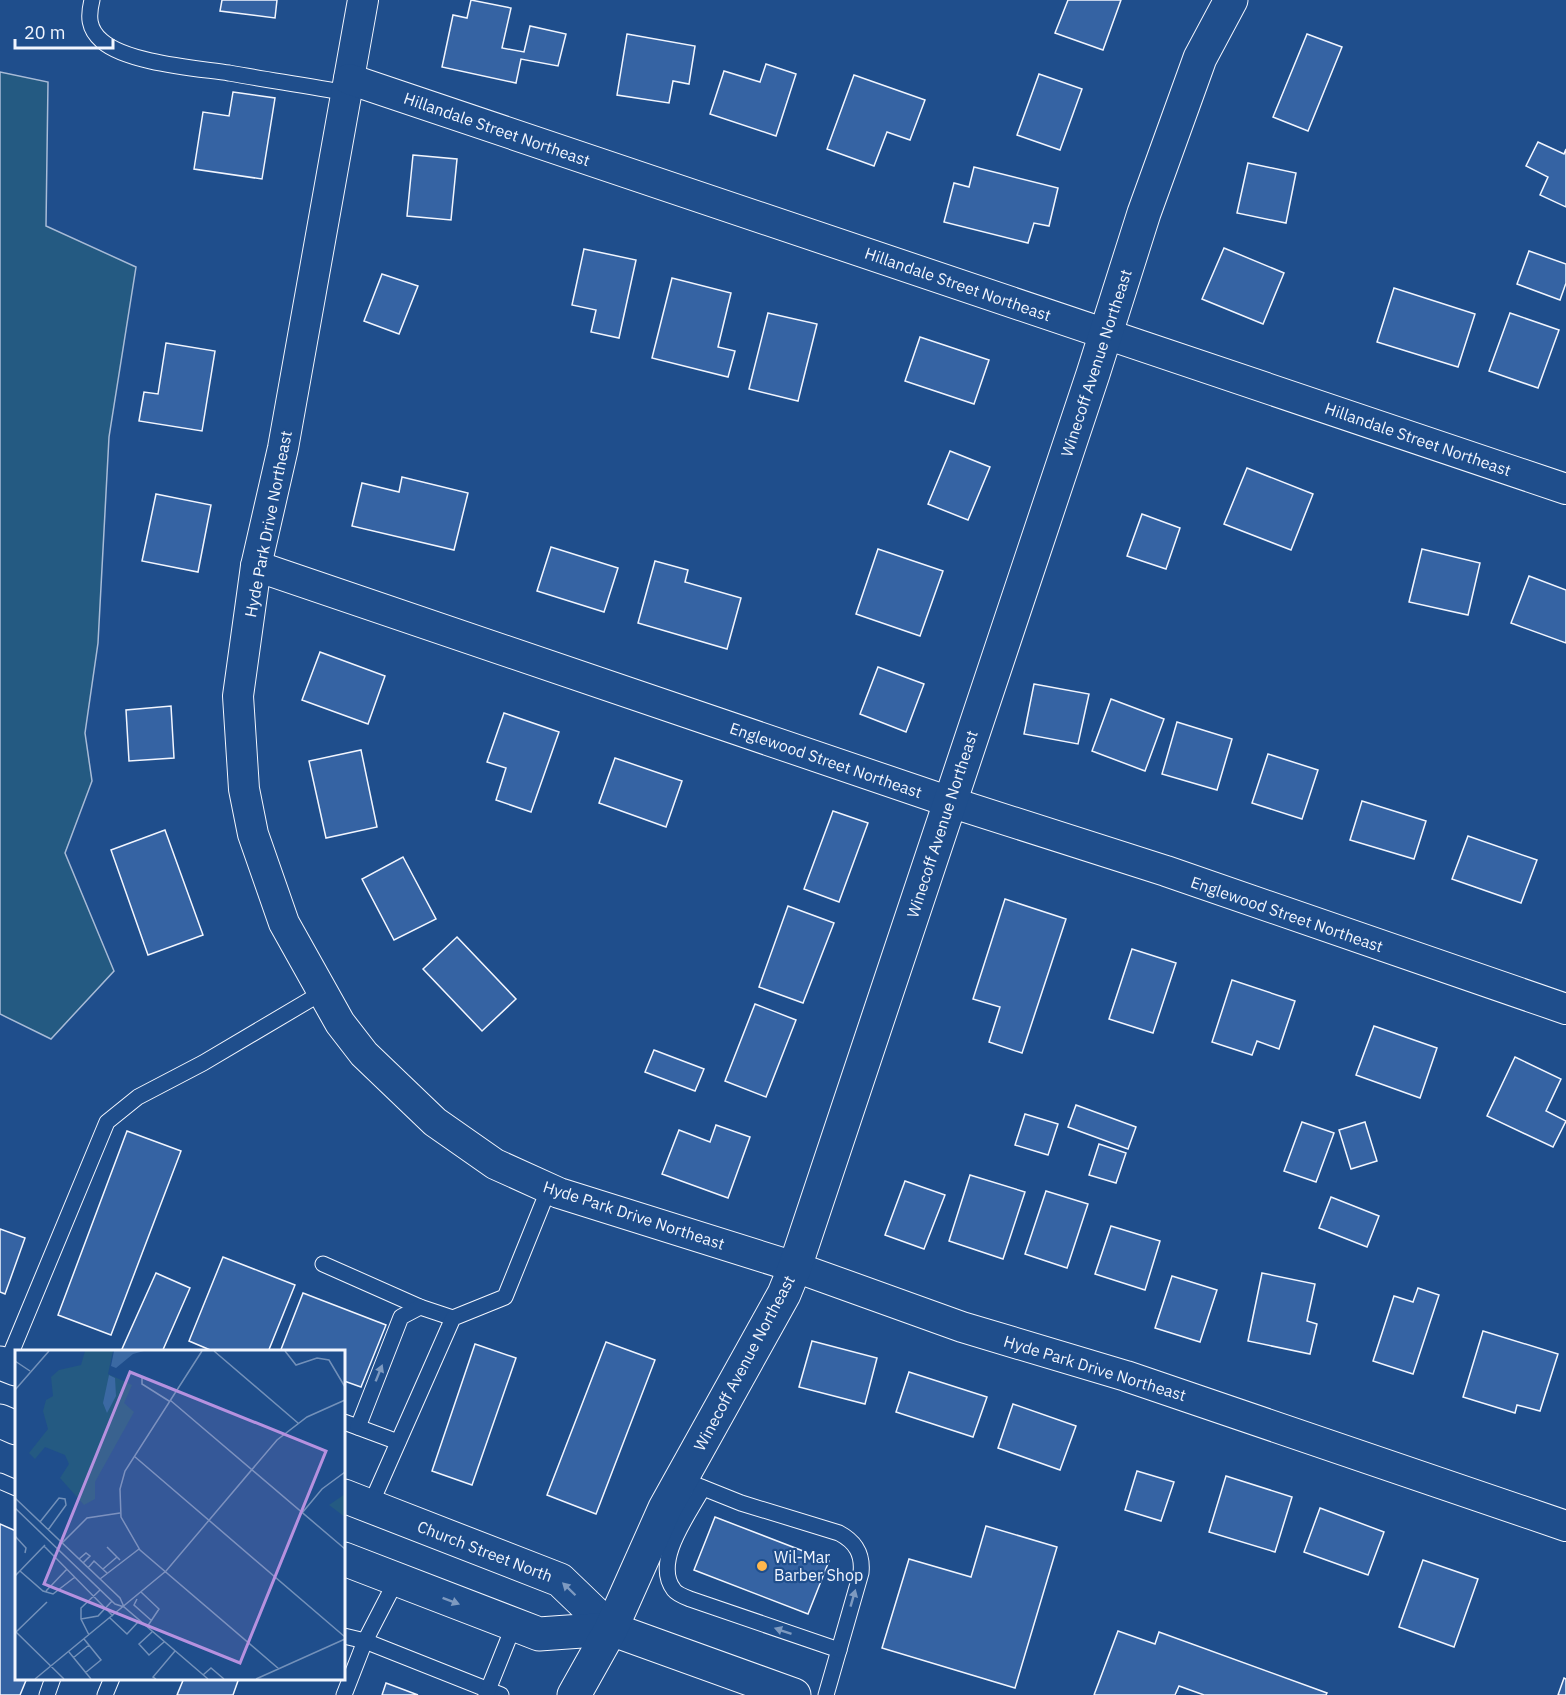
<svg xmlns="http://www.w3.org/2000/svg" width="1566" height="1695" font-family="'IBM Plex Sans',sans-serif">
<rect width="100%" height="100%" fill="#1f4e8c"/>
<polygon fill="#245a82" stroke="#a8bbd7" stroke-width="1.5" points="0,72 48,82 46,226 136,267 109,437 98,643 85,733 92,781 65,853 114,971 51,1039 0,1014"/>
<g fill="#3563a3" stroke="#f2f6ff" stroke-width="1.5">
<polygon points="222,0 277,0 275,18 220,11"/>
<polygon points="471,0 511,8 502,48 524,52 530,26 566,34 558,66 521,59 516,83 442,67 453,15 467,18"/>
<polygon points="1068,0 1121,0 1103,50 1055,33"/>
<polygon points="627,34 695,46 689,84 673,81 669,103 617,95"/>
<polygon points="1307,34 1342,47 1308,131 1273,117"/>
<polygon points="766,64 796,74 776,136 710,114 724,71 760,82"/>
<polygon points="1039,74 1082,89 1060,150 1017,135"/>
<polygon points="854,75 925,100 910,140 887,132 874,166 827,149"/>
<polygon points="233,92 275,98 262,179 194,169 203,112 229,116"/>
<polygon points="1538,142 1564,154 1566,149 1566,207 1540,195 1548,177 1526,166"/>
<polygon points="413,155 457,159 451,220 407,216"/>
<polygon points="1248,163 1296,173 1286,223 1237,213"/>
<polygon points="974,167 1058,188 1049,226 1034,223 1028,243 944,222 954,183 969,187"/>
<polygon points="1224,248 1284,273 1263,324 1202,299"/>
<polygon points="584,249 636,260 619,338 591,332 596,310 572,305"/>
<polygon points="1529,251 1566,264 1566,283 1560,300 1517,284"/>
<polygon points="382,274 418,286 399,334 364,321"/>
<polygon points="672,278 731,293 718,347 735,351 728,377 652,358"/>
<polygon points="1394,288 1475,314 1458,367 1377,342"/>
<polygon points="768,313 817,324 798,401 749,389"/>
<polygon points="1510,313 1559,330 1538,388 1489,371"/>
<polygon points="920,337 989,360 974,404 905,381"/>
<polygon points="166,343 215,351 202,431 139,421 144,392 158,394"/>
<polygon points="950,451 990,467 968,520 928,504"/>
<polygon points="1247,468 1313,494 1291,550 1224,524"/>
<polygon points="402,477 468,493 454,550 352,526 362,483 399,492"/>
<polygon points="156,494 211,505 198,572 142,561"/>
<polygon points="1142,514 1180,528 1166,569 1127,556"/>
<polygon points="551,547 618,568 604,612 537,591"/>
<polygon points="878,549 943,571 920,636 856,614"/>
<polygon points="1422,549 1480,563 1468,615 1409,602"/>
<polygon points="655,561 688,570 685,582 741,598 727,649 638,623"/>
<polygon points="1529,576 1566,590 1566,643 1511,623"/>
<polygon points="320,652 385,676 368,724 302,700"/>
<polygon points="878,667 924,684 906,732 860,714"/>
<polygon points="1034,684 1089,694 1078,744 1024,734"/>
<polygon points="1111,699 1164,719 1145,771 1092,751"/>
<polygon points="171,706 174,758 129,761 126,710"/>
<polygon points="504,713 559,732 531,812 496,800 506,768 487,762"/>
<polygon points="1177,722 1232,739 1217,790 1162,774"/>
<polygon points="361,750 377,827 326,838 309,761"/>
<polygon points="1268,754 1318,770 1302,819 1252,803"/>
<polygon points="615,758 682,781 666,827 599,803"/>
<polygon points="1362,801 1426,821 1414,859 1350,840"/>
<polygon points="833,811 868,823 839,902 804,889"/>
<polygon points="165,830 203,935 148,955 111,850"/>
<polygon points="1468,836 1537,860 1521,903 1452,879"/>
<polygon points="403,857 436,919 394,940 362,879"/>
<polygon points="1005,899 1066,919 1022,1053 989,1042 1000,1007 973,999"/>
<polygon points="788,906 834,923 803,1003 759,987"/>
<polygon points="457,937 516,999 482,1031 423,969"/>
<polygon points="1132,949 1176,963 1153,1033 1109,1019"/>
<polygon points="1232,980 1295,1001 1279,1049 1257,1041 1252,1055 1212,1042"/>
<polygon points="755,1004 796,1020 766,1097 725,1081"/>
<polygon points="1374,1026 1437,1048 1420,1098 1356,1075"/>
<polygon points="654,1050 704,1069 695,1091 645,1072"/>
<polygon points="1515,1057 1561,1079 1546,1111 1566,1121 1553,1147 1487,1116"/>
<polygon points="1076,1105 1136,1127 1128,1149 1068,1127"/>
<polygon points="1025,1114 1058,1124 1048,1155 1015,1145"/>
<polygon points="1302,1122 1334,1133 1316,1182 1284,1171"/>
<polygon points="1365,1122 1377,1161 1351,1169 1339,1130"/>
<polygon points="716,1125 750,1137 728,1198 662,1174 679,1130 710,1142"/>
<polygon points="127,1131 181,1151 111,1335 58,1315"/>
<polygon points="1099,1144 1126,1153 1116,1183 1089,1175"/>
<polygon points="970,1175 1025,1192 1003,1259 949,1241"/>
<polygon points="905,1181 945,1195 924,1249 885,1235"/>
<polygon points="1046,1191 1088,1204 1067,1268 1025,1254"/>
<polygon points="1331,1197 1379,1216 1367,1247 1319,1228"/>
<polygon points="1111,1226 1160,1241 1145,1290 1095,1274"/>
<polygon points="0,1229 25,1238 5,1294 0,1292"/>
<polygon points="223,1257 295,1285 268,1352 215,1352 189,1341"/>
<polygon points="156,1273 190,1288 162,1352 127,1352 122,1349"/>
<polygon points="1262,1273 1315,1284 1307,1321 1317,1324 1310,1354 1248,1341"/>
<polygon points="1172,1276 1217,1290 1200,1342 1155,1328"/>
<polygon points="1418,1288 1439,1295 1413,1374 1373,1361 1394,1296 1413,1302"/>
<polygon points="303,1293 386,1325 361,1387 344,1381 344,1352 280,1352"/>
<polygon points="1483,1331 1558,1354 1540,1411 1517,1405 1515,1413 1463,1397"/>
<polygon points="812,1341 877,1358 865,1404 799,1387"/>
<polygon points="606,1342 655,1360 596,1514 547,1495"/>
<polygon points="475,1344 516,1358 472,1485 432,1471"/>
<polygon points="909,1372 987,1397 973,1437 896,1412"/>
<polygon points="1013,1404 1076,1426 1060,1470 998,1448"/>
<polygon points="1137,1471 1174,1482 1161,1521 1125,1510"/>
<polygon points="1226,1476 1292,1497 1275,1552 1209,1532"/>
<polygon points="1320,1508 1384,1532 1368,1575 1304,1552"/>
<polygon points="715,1517 829,1561 808,1614 694,1570"/>
<polygon points="0,1524 16,1531 16,1678 27,1678 20,1695 0,1695"/>
<polygon points="986,1526 1057,1547 1015,1688 882,1648 909,1559 971,1577"/>
<polygon points="1423,1560 1478,1579 1454,1647 1399,1627"/>
<polygon points="1118,1631 1155,1644 1159,1632 1327,1693 1326,1695 1204,1695 1179,1686 1175,1695 1094,1695"/>
<polygon points="184,1678 239,1678 233,1695 177,1695"/>
<polygon points="1564,1678 1566,1679 1566,1695 1558,1695"/>
<polygon points="386,1683 418,1695 382,1695"/>
</g>
<g fill="none" stroke-linecap="round" stroke-linejoin="round">
<defs>
<g id="lane">
<path d="M 92,0 C 88,16 88,29 102,41 C 127,63 196,68 229,73 C 269,80 308,86 347,93"/>
<polyline points="323,1264 420,1307 453,1318"/>
<polyline points="6,1365 107,1122 138,1097 203,1063 323,992"/>
<polyline points="344,1422 398,1442"/>
<polyline points="358,1427 401,1317 420,1307"/>
<path d="M 681,1479 L 741,1503 L 839,1533 C 856,1542 863,1554 861,1573 L 826,1695"/>
<polyline points="0,1481 16,1488"/>
<path d="M 703,1488 C 689,1514 652,1562 674,1590 C 677,1594 685,1597 690,1599 L 839,1650"/>
<polyline points="370,1506 453,1318 505,1297 549,1188"/>
<polyline points="344,1636 365,1641 501,1695"/>
<polyline points="47,1695 53,1678"/>
<polyline points="105,1695 112,1678"/>
<polyline points="344,1695 365,1641 397,1579"/>
<polyline points="486,1695 514,1625"/>
</g>
<g id="street">
<polyline points="363,0 283,448 256,566 238,696 244,789 253,834 284,923 340,1023 364,1054 435,1122 495,1164 559,1193 795,1267 962,1327 1126,1376 1566,1526"/>
<polyline points="349,79 1566,489"/>
<polyline points="256,566 950,802 1166,871 1566,1009"/>
</g>
<g id="secondary">
<polyline points="0,1363 16,1369"/>
<polyline points="0,1421 16,1428"/>
<polyline points="344,1496 560,1580 611,1629 794,1695"/>
<polyline points="344,1559 539,1634 611,1629"/>
<polyline points="574,1695 611,1629 665,1508 784,1294 795,1267 1093,374 1144,213 1200,58 1231,0"/>
</g>
</defs>
<use href="#lane" stroke="#f2f6ff" stroke-width="17"/>
<use href="#street" stroke="#f2f6ff" stroke-width="32"/>
<use href="#secondary" stroke="#f2f6ff" stroke-width="35"/>
<use href="#lane" stroke="#1f4e8c" stroke-width="15"/>
<use href="#street" stroke="#1f4e8c" stroke-width="30"/>
<use href="#secondary" stroke="#1f4e8c" stroke-width="33"/>
</g>
<defs><path id="oneway-solid" d="M-6-.8H1V-3.2L6.5 0L1 3.2V.8H-6Z" transform="scale(1.5)"/></defs>
<g fill="#7e9ac0">
<use href="#oneway-solid" transform="translate(379 1373) rotate(-68)"/>
<use href="#oneway-solid" transform="translate(569 1589) rotate(-136)"/>
<use href="#oneway-solid" transform="translate(853 1598) rotate(-74)"/>
<use href="#oneway-solid" transform="translate(451 1601) rotate(21)"/>
<use href="#oneway-solid" transform="translate(783 1631) rotate(-161)"/>
</g>
<circle fill="#ffb74d" stroke="#1f4e8c" stroke-width="2" cx="762" cy="1566" r="6"/>
<g text-anchor="middle" dominant-baseline="central" stroke-width="4.5" stroke-linejoin="round" paint-order="stroke">
<g font-size="16" fill="#f2f6ff" stroke="#1f4e8c">
<text transform="translate(497 129) rotate(19)">Hillandale Street Northeast</text>
<text transform="translate(958 284) rotate(19)">Hillandale Street Northeast</text>
<text transform="translate(1096 363) rotate(-72)">Winecoff Avenue Northeast</text>
<text transform="translate(1418 439) rotate(19)">Hillandale Street Northeast</text>
<text transform="translate(268 524) rotate(-79)">Hyde Park Drive Northeast</text>
<text transform="translate(826 760) rotate(19)">Englewood Street Northeast</text>
<text transform="translate(942 824) rotate(-72)">Winecoff Avenue Northeast</text>
<text transform="translate(1287 914) rotate(19)">Englewood Street Northeast</text>
<text transform="translate(634 1215) rotate(18)">Hyde Park Drive Northeast</text>
<text transform="translate(744 1363) rotate(-62)">Winecoff Avenue Northeast</text>
<text transform="translate(1095 1368) rotate(17)">Hyde Park Drive Northeast</text>
<text transform="translate(485 1551) rotate(21)">Church Street North</text>
</g>
<g font-size="16" fill="#f2f6ff" stroke="#1f4e8c" text-anchor="start">
<text x="774" y="1557">Wil-Mar<tspan x="774" dy="18">Barber Shop</tspan></text>
</g>
</g>
<g transform="translate(15 1350)">
<rect width="330" height="330" fill="#1f4e8c"/>
<path d="M 70,1 L 98,1 L 93,24 L 117,35 L 109,53 L 119,62 L 80,132 L 80,149 L 69,155 L 45,128 L 54,114 L 50,105 L 30,97 L 20,109 L 14,103 L 33,79 L 28,61 L 31,50 L 38,46 L 36,27 L 44,20 L 66,15 ZM 330,144 L 330,167 L 314,155 Z" fill="#245a82"/>
<path d="M 99,1 L 129,1 L 118,4 L 101,18 L 96,16 ZM 94,25 L 100,28 L 101,46 L 92,63 L 88,53 Z" fill="#3b69a3"/>
<path fill="none" stroke="#7391ba" stroke-width="1.5" d="M 187,1 L 110,121 L 105,139 L 106,167 L 125,200 L 264,319M 199,1 L 283,73M 270,1 L 281,15 L 302,8 L 314,10 L 330,37M 0,11 L 15,21M 127,26 L 127,34 L 154,51M 0,40 L 34,1M 155,50 L 330,199M 119,106 L 330,287M 0,148 L 105,248 L 109,257M 0,158 L 100,254 L 109,257 L 193,329M 287,163 L 307,139 L 330,122M 25,172 L 44,148 L 50,149 L 51,155 L 33,180M 0,186 L 11,198 L 10,203M 47,193 L 72,168 L 105,163M 29,196 L 98,266M 92,197 L 105,210M 64,209 L 71,203 L 75,206 L 68,213M 73,218 L 79,211 L 92,223M 88,219 L 102,207M 5,221 L 28,241 L 38,244 L 60,227M 0,226 L 30,195M 85,229 L 124,199M 31,241 L 52,219M 126,242 L 144,259 L 132,277M 122,249 L 119,255 L 137,271M 95,268 L 112,284 L 124,271M 66,269 L 83,266 L 97,251M 0,281 L 49,329M 1,282 L 32,252M 137,282 L 124,294 L 134,305 L 149,292M 74,285 L 66,269 L 66,258 L 85,240M 69,289 L 86,310 L 70,323M 54,302 L 76,329M 58,308 L 74,295M 188,325 L 196,318 L 209,329M 20,329 L 151,221 L 262,90 L 292,67 L 330,50M 141,329 L 138,327 L 160,301M 241,329 L 330,289"/>
<path fill="#b691df" fill-opacity="0.15" stroke="#b691df" stroke-width="3" d="M 115,22 L 311,101 L 225,313 L 29,234 Z"/>
<rect width="330" height="330" fill="none" stroke="#f2f6ff" stroke-width="3"/>
</g>
<path d="M15 39v9h98v-9" fill="none" stroke="#f2f6ff" stroke-width="3"/>
<text x="24" y="39" font-size="18" fill="#f2f6ff" stroke="#1f4e8c" stroke-width="4.5" paint-order="stroke">20 m</text>
</svg>
